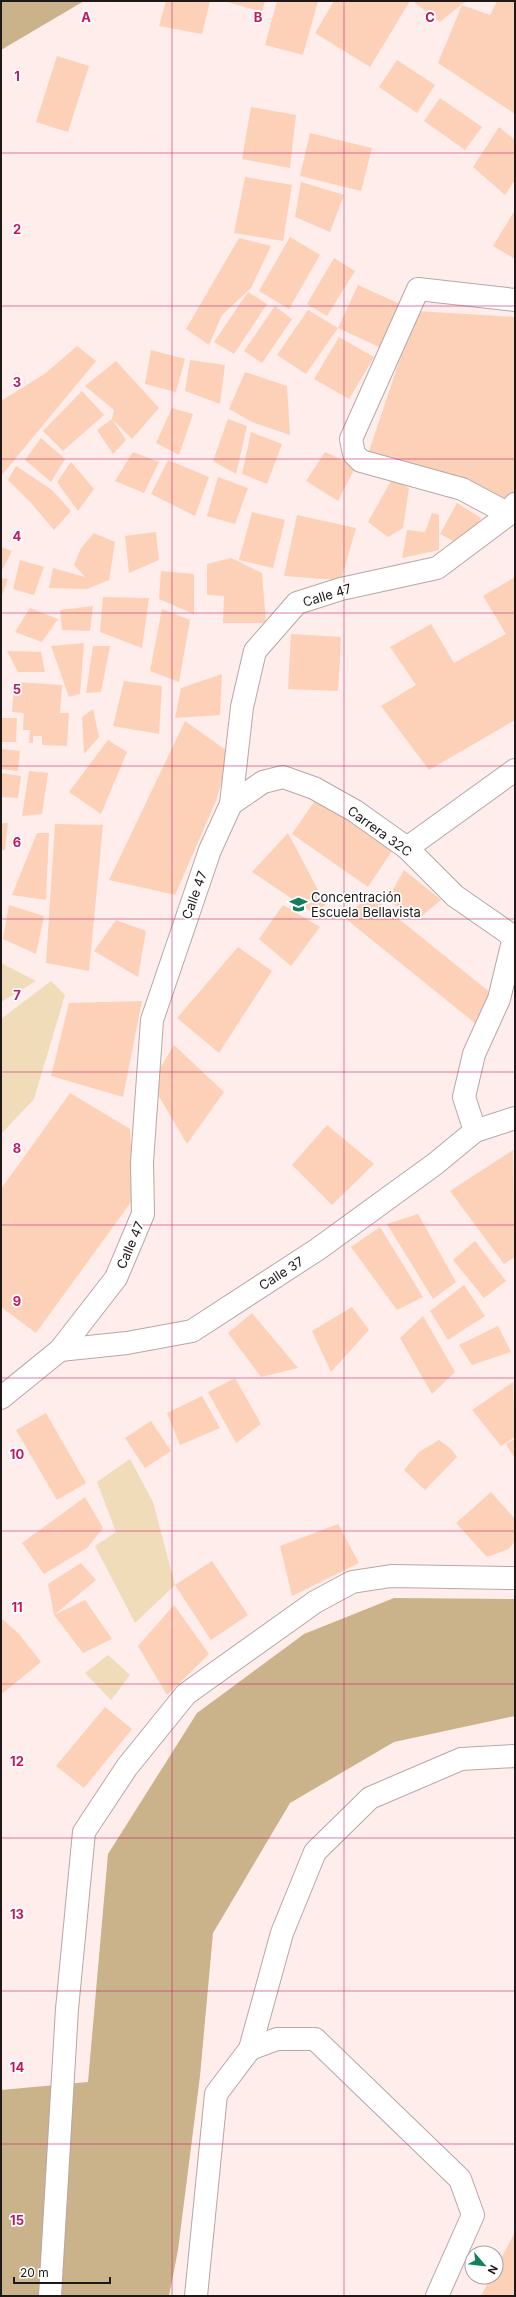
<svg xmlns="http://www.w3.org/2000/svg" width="516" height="2297" font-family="Inter,sans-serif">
<rect width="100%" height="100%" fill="#feedeb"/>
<g fill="#f0dcb9">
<polygon points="1,963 36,981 1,1002"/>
<polygon points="51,981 65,995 34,1099 1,1134 1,1019"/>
<polygon points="130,1459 153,1502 175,1585 135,1623 95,1546 116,1532 97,1482"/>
<polygon points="108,1655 130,1675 111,1700 85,1673"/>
</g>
<g fill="#cab28a">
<polygon points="1,1 84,1 1,50"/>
<polygon points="394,1598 515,1599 515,1716 394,1742 290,1803 213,1933 200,2076 178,2250 169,2296 1,2296 1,2090 88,2082 108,1854 197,1713 304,1634"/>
</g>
<g fill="#fcd1b7">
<polygon points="166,1 210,1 202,34 159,26"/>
<polygon points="224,1 265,1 262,12"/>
<polygon points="277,1 318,1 303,55 265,45"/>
<polygon points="334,1 410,1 370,67 315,33"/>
<polygon points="416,1 466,1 440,22 415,3"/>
<polygon points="497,1 515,1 515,114 438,63 462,5 490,15"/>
<polygon points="57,56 89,66 68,132 36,122"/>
<polygon points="397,60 435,85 417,113 379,87"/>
<polygon points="440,98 482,127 465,150 424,121"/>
<polygon points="251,107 296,115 290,168 242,159"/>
<polygon points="499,127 515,140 515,180 505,195 473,167"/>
<polygon points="310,133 372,148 361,191 300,176"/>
<polygon points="245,177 292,185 283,241 234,233"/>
<polygon points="301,182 344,195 330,232 295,217"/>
<polygon points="515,210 515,259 493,246"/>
<polygon points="290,237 320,255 289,309 259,291"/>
<polygon points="239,238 271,246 251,288 222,315 209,345 186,329"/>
<polygon points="334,258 355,271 327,316 307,304"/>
<polygon points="358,285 400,304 379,347 338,328 306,374 277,355 308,310 338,328"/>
<polygon points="248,292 267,304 234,354 214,342"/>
<polygon points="275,306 292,319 262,363 244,351"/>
<polygon points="416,311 515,317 515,495 510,504 367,457"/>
<polygon points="339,337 374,357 349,399 314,379"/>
<polygon points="77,346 96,361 1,476 1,401 46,373"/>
<polygon points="151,350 185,359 176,392 145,384"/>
<polygon points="190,360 225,365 220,404 185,391"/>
<polygon points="116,361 159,408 132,439 112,419 114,410 85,386"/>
<polygon points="245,372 287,386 290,435 252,422 229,409"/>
<polygon points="82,391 104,415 63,451 43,431"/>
<polygon points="172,408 193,414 179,455 156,443"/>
<polygon points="112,419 126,440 113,454 97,430"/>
<polygon points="228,419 247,426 236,474 213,461"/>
<polygon points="251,432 282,444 267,484 242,474"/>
<polygon points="41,438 65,459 51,482 25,460"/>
<polygon points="133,452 159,462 144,493 115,481"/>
<polygon points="325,452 356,466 338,501 306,481"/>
<polygon points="168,460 209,477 195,516 151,494"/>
<polygon points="71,462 94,489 78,511 57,482"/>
<polygon points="16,466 52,490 71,511 54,530 32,504 8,480"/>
<polygon points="218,477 248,488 235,524 207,516"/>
<polygon points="392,479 409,488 403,528 388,537 368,522"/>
<polygon points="457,503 481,518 464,547 440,534"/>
<polygon points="252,512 285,520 273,568 239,560"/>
<polygon points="432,513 439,515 439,550 402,558 407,530 425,532"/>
<polygon points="297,515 356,528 342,577 337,580 284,576"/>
<polygon points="156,532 159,560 129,573 125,536"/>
<polygon points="94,533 115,542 109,580 87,589 49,588 53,568 85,577 74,565 81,548"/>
<polygon points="1,547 12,551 1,572"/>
<polygon points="231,558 262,573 266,623 223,623 224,596 207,595 207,564"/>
<polygon points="20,560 44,567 34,595 13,589"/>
<polygon points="161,571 194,574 194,614 159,599"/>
<polygon points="515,577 515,720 429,770 381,706 416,685 390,647 431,624 454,663 506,634 483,596"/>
<polygon points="1,578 8,579 1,598"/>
<polygon points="103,597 149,598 142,648 100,632"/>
<polygon points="93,606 90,631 62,630 60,610"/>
<polygon points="30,608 58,619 42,642 15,632"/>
<polygon points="162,609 190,620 179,682 150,671"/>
<polygon points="291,634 341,637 338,691 288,689"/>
<polygon points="84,643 80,694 69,697 51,646"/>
<polygon points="93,646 110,646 101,692 86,693"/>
<polygon points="7,651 41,652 45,672 18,672"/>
<polygon points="222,674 220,715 175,718 181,688"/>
<polygon points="124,681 162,686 159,734 113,726"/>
<polygon points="14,682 62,685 60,713 69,713 67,746 42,745 42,736 33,736 33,743 29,743 30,730 23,730 24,713 12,712"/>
<polygon points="93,709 99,737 84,754 82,717"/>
<polygon points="1,718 17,718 16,742 1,742"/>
<polygon points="185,721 230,753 216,801 175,895 109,880"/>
<polygon points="108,740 127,752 101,814 69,792"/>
<polygon points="1,749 20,751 18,771 1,769"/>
<polygon points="29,771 48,773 42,814 22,816"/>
<polygon points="1,773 21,776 18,798 1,797"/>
<polygon points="316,799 392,851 368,887 292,834"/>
<polygon points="1,823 8,823 5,850 1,850"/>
<polygon points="55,824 103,825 89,971 46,963"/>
<polygon points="37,833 49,833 46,900 12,895"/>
<polygon points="288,833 326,905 313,913 252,872"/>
<polygon points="404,870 441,900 418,919 387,900"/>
<polygon points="368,894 492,994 476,1024 346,919"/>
<polygon points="9,905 44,916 36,954 3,939"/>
<polygon points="283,905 320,927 291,966 259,939"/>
<polygon points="116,920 146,931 138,977 94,951"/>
<polygon points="238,947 272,971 219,1053 177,1018"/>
<polygon points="142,1001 123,1097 51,1076 69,1003"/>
<polygon points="174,1045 224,1092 187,1144 151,1083"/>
<polygon points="70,1093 130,1129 134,1198 36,1333 1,1307 1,1189"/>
<polygon points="327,1125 374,1164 332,1205 292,1165"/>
<polygon points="513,1150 515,1257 504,1264 450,1191"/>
<polygon points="418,1214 456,1282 433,1299 387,1224"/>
<polygon points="380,1227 423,1297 397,1310 351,1247"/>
<polygon points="475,1241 506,1281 484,1298 453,1260"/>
<polygon points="464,1285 485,1316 448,1340 430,1311"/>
<polygon points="352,1307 369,1330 331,1372 312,1331"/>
<polygon points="252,1313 298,1368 261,1377 228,1333"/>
<polygon points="423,1316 455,1372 432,1394 400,1338"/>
<polygon points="498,1326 511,1352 472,1365 459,1345"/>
<polygon points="235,1378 261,1424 236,1443 208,1392"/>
<polygon points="513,1382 515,1437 501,1446 472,1410"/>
<polygon points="202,1396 220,1428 180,1445 167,1413"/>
<polygon points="46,1413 86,1483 57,1500 16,1430"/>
<polygon points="151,1421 171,1451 145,1468 125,1438"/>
<polygon points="515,1439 515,1459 506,1444"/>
<polygon points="439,1440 450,1448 457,1457 425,1490 404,1470 419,1452"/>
<polygon points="491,1492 515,1519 515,1541 509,1549 487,1557 456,1523"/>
<polygon points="85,1497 103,1528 87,1548 44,1574 22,1543"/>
<polygon points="338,1524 359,1563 292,1596 280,1546"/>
<polygon points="212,1561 248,1615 211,1640 175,1585"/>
<polygon points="81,1563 96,1580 54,1615 48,1584"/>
<polygon points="85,1600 112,1639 83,1653 54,1615"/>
<polygon points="174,1605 209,1654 167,1695 138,1646"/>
<polygon points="1,1618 19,1634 41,1662 3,1693 1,1691"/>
<polygon points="105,1707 132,1729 84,1788 56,1766"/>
<polygon points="515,2232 515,2296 481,2296 491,2277 496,2277 496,2268"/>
</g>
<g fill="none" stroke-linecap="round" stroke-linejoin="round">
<defs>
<g id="minor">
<polyline points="509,514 462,489 361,461 354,454 351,439 418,289 515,300"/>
<polyline points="231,804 263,782 283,777 314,788 355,811 407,848 455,896 514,937"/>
<polyline points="407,848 515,770"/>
<polyline points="475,1131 464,1097 474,1054 499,999 514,937"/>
<polyline points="60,1350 127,1343 192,1331 318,1249 435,1164 475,1131 515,1118"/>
<polyline points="1,1398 60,1350 116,1278 143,1214 142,1162 152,1020 210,850 231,804 242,707 255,651 297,603 341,589 437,568 509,514 515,504"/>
<polyline points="250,2049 277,2039 315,2039 460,2179 473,2215 437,2296"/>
<polyline points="50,2296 67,2009 84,1832 127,1767 186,1694 315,1602 352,1582 391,1576 515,1578"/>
<polyline points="196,2296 216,2094 250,2049 282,1933 315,1852 370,1798 461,1759 515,1756"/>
</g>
</defs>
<use href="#minor" stroke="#b7a7a6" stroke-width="24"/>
<use href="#minor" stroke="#fff" stroke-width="22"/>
</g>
<path fill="none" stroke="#c2185b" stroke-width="1" stroke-opacity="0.55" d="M 172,1 L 172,2296M 344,1 L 344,2296M 1,153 L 515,153M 1,306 L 515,306M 1,459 L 515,459M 1,613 L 515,613M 1,766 L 515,766M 1,919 L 515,919M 1,1072 L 515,1072M 1,1225 L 515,1225M 1,1378 L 515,1378M 1,1531 L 515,1531M 1,1684 L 515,1684M 1,1838 L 515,1838M 1,1991 L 515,1991M 1,2144 L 515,2144"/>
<defs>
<symbol id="school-bare" viewBox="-9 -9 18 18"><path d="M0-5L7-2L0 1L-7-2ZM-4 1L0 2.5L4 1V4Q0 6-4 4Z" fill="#10805d" stroke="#fff" stroke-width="2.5" paint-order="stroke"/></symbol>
</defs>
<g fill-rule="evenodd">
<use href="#school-bare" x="286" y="892" width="25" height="25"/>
</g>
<g text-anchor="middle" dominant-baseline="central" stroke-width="3.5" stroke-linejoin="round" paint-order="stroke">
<g font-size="13" fill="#1e1818" stroke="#fff">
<text transform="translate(327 595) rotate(-17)">Calle 47</text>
<text transform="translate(380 831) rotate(36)">Carrera 32C</text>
<text transform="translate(194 895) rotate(-70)">Calle 47</text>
<text transform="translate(130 1245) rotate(-67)">Calle 47</text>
<text transform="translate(281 1273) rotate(-33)">Calle 37</text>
</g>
<g font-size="13" fill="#1e1818" stroke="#fff" text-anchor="start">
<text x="311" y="897">Concentración<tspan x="311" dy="15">Escuela Bellavista</tspan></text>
</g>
</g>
<g font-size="13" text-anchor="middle" font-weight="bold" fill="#c2185b" stroke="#fff" stroke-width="3.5" stroke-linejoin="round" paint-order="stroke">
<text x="86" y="22">A</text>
<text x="258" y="22">B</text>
<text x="430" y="22">C</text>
<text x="17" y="81">1</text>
<text x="17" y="234">2</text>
<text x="17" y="387">3</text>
<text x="17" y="541">4</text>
<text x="17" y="694">5</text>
<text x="17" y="847">6</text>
<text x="17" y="1000">7</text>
<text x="17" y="1153">8</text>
<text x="17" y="1306">9</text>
<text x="17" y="1459">10</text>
<text x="17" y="1612">11</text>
<text x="17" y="1766">12</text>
<text x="17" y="1919">13</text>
<text x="17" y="2072">14</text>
<text x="17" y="2225">15</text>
</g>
<rect width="516" height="2297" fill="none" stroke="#1e1818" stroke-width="4"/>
<g transform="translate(484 2265) rotate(118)"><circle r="19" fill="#ffffff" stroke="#a5a3a3"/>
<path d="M0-3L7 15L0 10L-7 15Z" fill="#10805d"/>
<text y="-6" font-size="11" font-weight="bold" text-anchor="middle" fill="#1e1818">N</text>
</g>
<path d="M14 2277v6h96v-6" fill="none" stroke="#1e1818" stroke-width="2"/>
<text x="20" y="2277" font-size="12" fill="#1e1818" stroke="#ffffff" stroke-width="3" paint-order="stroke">20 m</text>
</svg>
